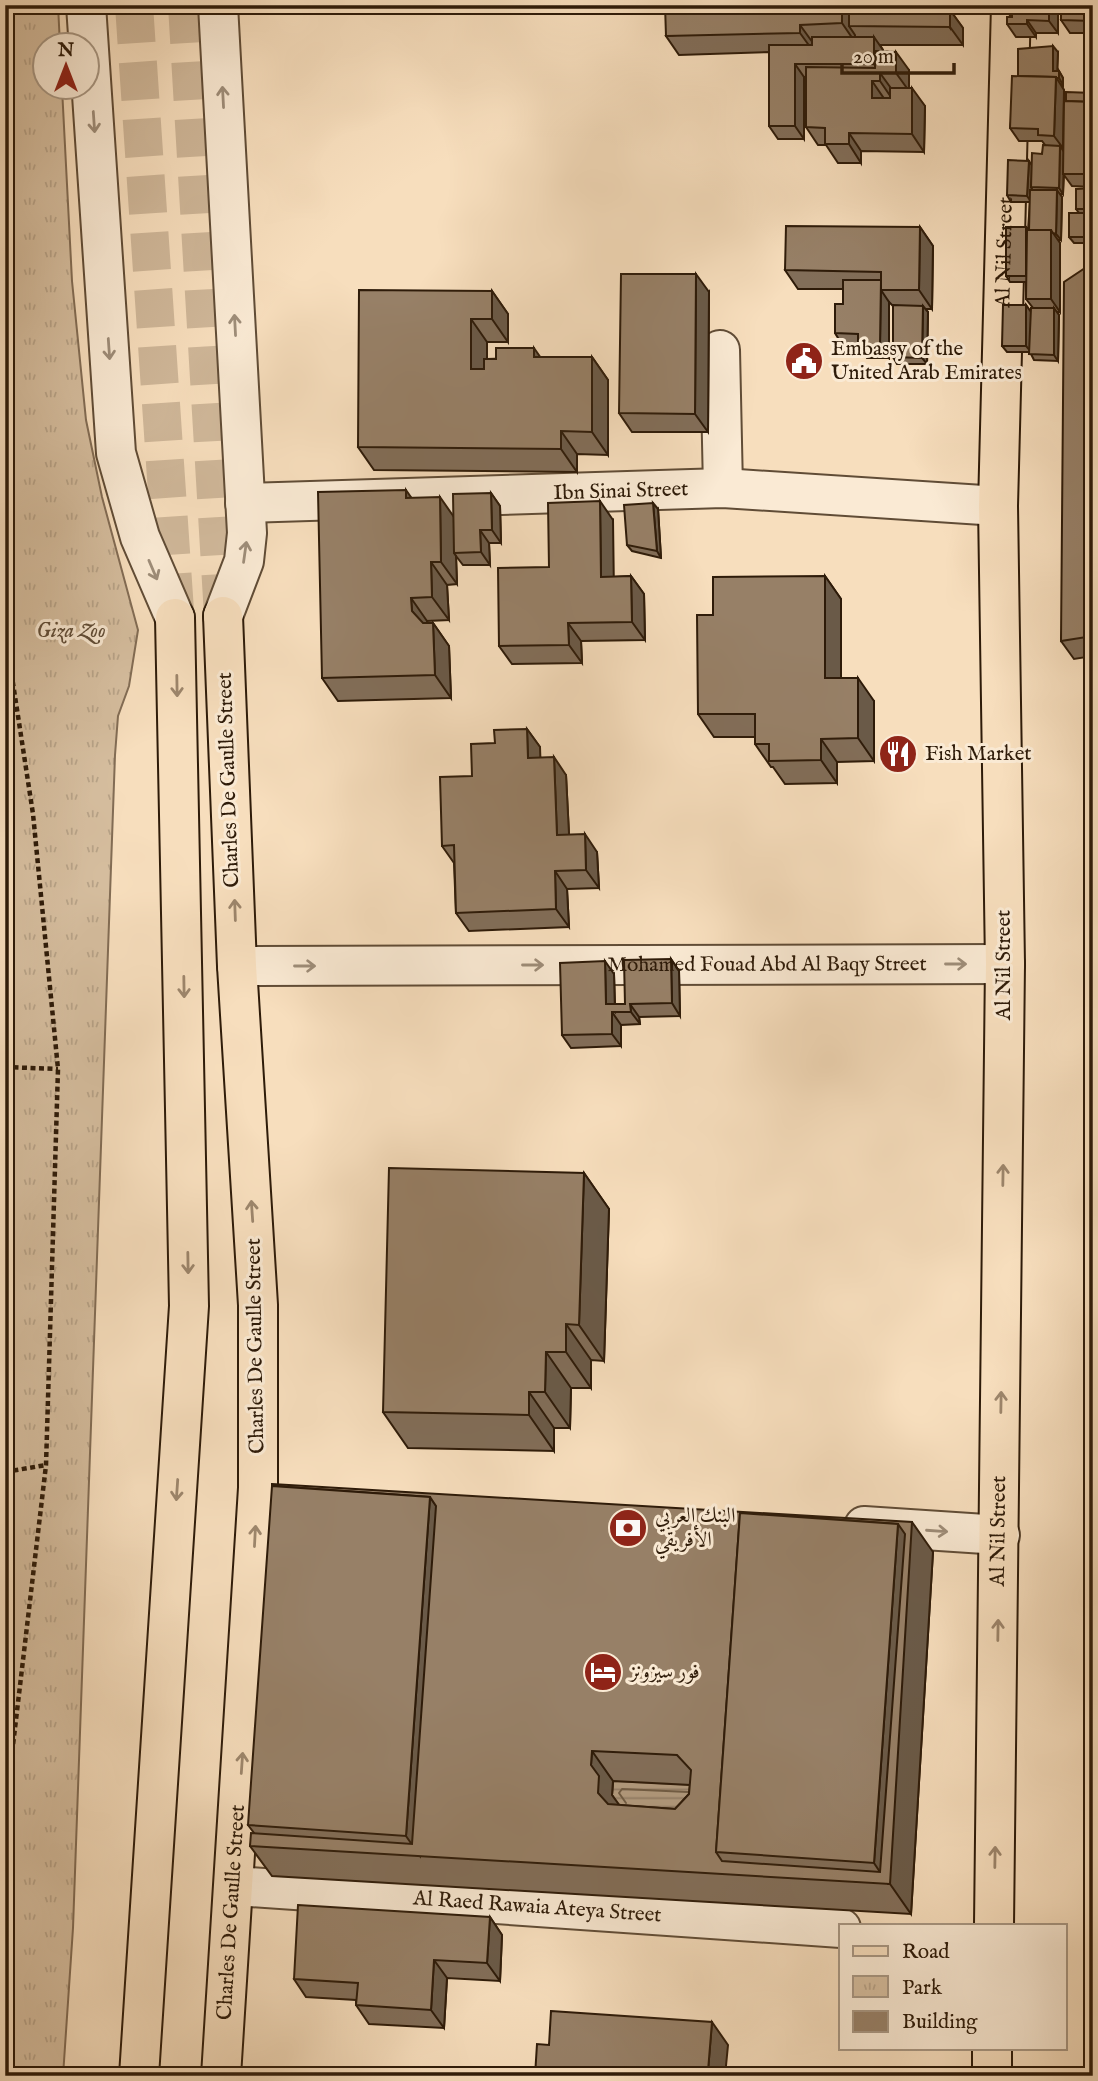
<svg xmlns="http://www.w3.org/2000/svg" width="1098" height="2081" font-family="'IM FELL English',Amiri,serif">
<defs>
<pattern id="park-tufts" width="24" height="20" patternUnits="userSpaceOnUse" patternTransform="scale(1.75)"><rect width="24" height="20" fill="#d5bd9e"/><path d="M3 7l-1-3M5 7V3M7 7l1-3M15 17l-1-3M17 17v-4M19 17l1-3" fill="none" stroke="#b7a287"/></pattern>
<pattern id="water-rules" width="6" height="5" patternUnits="userSpaceOnUse" patternTransform="scale(1.75)"><rect width="6" height="5" fill="#b39c80"/><path d="M0 2.5h6" fill="none" stroke="#927e67"/></pattern>
</defs>
<rect width="100%" height="100%" fill="#f7debd"/>
<filter id="stains"><feTurbulence type="fractalNoise" baseFrequency=".00286" numOctaves="4"/><feColorMatrix values="0 0 0 0 .2 0 0 0 0 .09 0 0 0 0 .02 0 0 0 .5 -.17"/></filter>
<radialGradient id="worn" r=".72"><stop offset=".6" stop-color="#630" stop-opacity="0"/><stop offset="1" stop-color="#630" stop-opacity=".3"/></radialGradient>
<polygon fill="url(#park-tufts)" stroke="#826c54" stroke-width="2" points="5,5 58,5 60,45 46,46 46,88 62,88 72,281 86,420 102,497 138,630 129,686 118,716 115,755 73,1928 63,2076 5,2076"/>
<polygon fill="url(#water-rules)" stroke="#7e6850" stroke-width="2" points="613,1781 698,1785 710,1825 620,1806 612,1795"/>
<g fill="none" stroke-linecap="round" stroke-linejoin="round">
<polyline stroke="#705c44" stroke-width="2" points="626,1803 619,1793 622,1789 688,1792"/>
<g stroke="#cfb799" stroke-width="38" stroke-dasharray="38 19" stroke-linecap="butt">
<polyline points="134,5 175,611"/>
<polyline points="187,5 223,616"/>
</g>
<defs>
<g id="minor">
<polyline points="86,5 116,453 140,537 175,618"/>
<polyline points="218,5 247,533 244,561 223,616"/>
<polyline points="720,350 723,488"/>
<path id="s1" d="M 245,503 L 723,488 L 998,506"/>
<path id="s2" d="M 237,966 L 1005,964"/>
<polyline points="864,1526 1000,1535"/>
<path id="s3" d="M 235,1886 L 841,1928"/>
</g>
<g id="major">
<path id="s4" d="M 994,1925 L 1005,964 L 998,506 L 1011,5"/>
<polyline points="139,2076 189,1306 175,618"/>
<path id="s5" d="M 221,2076 L 258,1488 L 258,1305 L 237,966 L 223,616"/>
<polyline points="992,2076 992,2048"/>
</g>
</defs>
<use href="#minor" stroke="#604c36" stroke-width="42"/>
<use href="#major" stroke="#2e1b09" stroke-width="42"/>
<g stroke="#2e1b09" stroke-width="4.5" stroke-dasharray="5 3.5" stroke-linecap="butt">
<polyline points="5,631 33,814 58,1069 46,1465 5,1813"/>
<polyline points="5,1067 58,1069"/>
<polyline points="5,1472 46,1465"/>
</g>
<use href="#minor" stroke="#faead4" stroke-width="38"/>
<use href="#major" stroke="#f7debd" stroke-width="38"/>
</g>
<g fill="#826e59" stroke="#2e1b09" stroke-width="2" fill-rule="evenodd">
<polygon points="1007,5 1058,5 1058,33 1036,33 1036,37 1016,37 1007,24 1011,17 1007,11"/>
<polygon points="1093,5 1093,33 1070,33 1061,20"/>
<polygon points="950,10 963,28 963,45 880,45 883,50 883,52 909,70 909,88 925,106 924,152 861,151 861,163 838,163 826,145 818,145 806,127 806,77 804,77 804,139 778,139 769,126 769,52 679,55 666,36"/>
<polygon points="1058,52 1057,71 1059,71 1063,78 1063,85 1061,85 1064,90 1064,101 1093,93 1093,187 1072,186 1064,175 1063,194 1060,194 1062,197 1061,240 1058,240 1060,243 1060,312 1057,312 1059,315 1058,361 1034,360 1030,352 1007,352 1002,346 1026,305 1030,311 1033,308 1026,299 1026,282 1010,282 1006,276 1026,227 1028,230 1030,202 1011,202 1007,195 1032,165 1042,154 1045,145 1042,141 1019,141 1010,128 1018,76"/>
<polygon points="1093,188 1093,243 1074,243 1069,237 1079,213 1076,209"/>
<polygon points="920,227 933,246 932,309 925,309 928,312 927,364 897,364 893,357 893,306 889,302 889,358 867,358 859,347 843,346 835,333 843,304 843,289 798,289 785,270"/>
<polygon points="1093,266 1093,656 1074,659 1061,641"/>
<polygon points="492,291 508,314 508,342 487,342 487,359 540,357 592,357 608,380 608,455 577,454 577,472 374,470 358,447"/>
<polygon points="709,292 708,432 632,432 619,413"/>
<polygon points="491,493 500,506 501,543 489,543 490,565 463,565 456,556 457,584 447,585 449,620 427,621 427,623 433,623 449,646 451,698 338,701 322,678 412,498 453,517"/>
<polygon points="658,509 661,558 632,551 627,545"/>
<polygon points="613,520 613,577 631,576 644,594 645,640 581,641 582,663 512,664 499,646 549,567"/>
<polygon points="825,576 841,599 841,678 874,701 874,761 837,762 837,783 785,784 773,767 771,767 755,744 755,737 714,737 698,714 713,615"/>
<polygon points="527,729 540,747 540,757 566,775 569,835 597,852 599,888 567,889 569,927 469,931 456,913 454,863 442,846 472,776 495,743"/>
<polygon points="671,959 679,971 680,1016 639,1017 640,1024 621,1025 621,1046 571,1048 562,1035 614,974 615,1004 625,1004"/>
<polygon points="584,1173 609,1209 604,1361 591,1360 591,1388 571,1388 570,1428 554,1428 554,1451 408,1448 383,1412"/>
<path d="M 933,1552 L 911,1914 L 272,1876 L 250,1846 L 254,1833 L 248,1825 ZM 613,1781 L 690,1785 L 689,1794 L 675,1809 L 618,1805 L 612,1795 Z"/>
<polygon points="490,1917 502,1935 500,1981 447,1978 444,2028 369,2024 356,2005 356,2000 306,1997 294,1979"/>
</g>
<g fill="#6a5a48" stroke="#2e1b09" stroke-width="2">
<polygon points="842,5 854,5 849,26 855,35 855,42 842,23"/>
<polygon points="937,5 950,5 950,28 937,10"/>
<polygon points="1049,5 1058,5 1058,33 1049,21"/>
<polygon points="950,10 963,28 963,45 950,27"/>
<polygon points="1027,20 1036,33 1036,37 1027,24"/>
<polygon points="800,25 813,43 813,51 800,33"/>
<polygon points="874,37 883,50 883,73 880,73 874,64"/>
<polygon points="1053,46 1058,52 1057,78 1053,71"/>
<polygon points="896,52 909,70 909,91 896,73"/>
<polygon points="795,64 804,77 804,139 795,126"/>
<polygon points="1059,71 1063,78 1063,85 1059,78"/>
<polygon points="880,73 893,91 893,100 880,81"/>
<polygon points="1056,77 1064,90 1063,148 1054,136"/>
<polygon points="872,81 885,100 872,98"/>
<polygon points="912,88 925,106 924,152 912,134"/>
<polygon points="849,133 861,151 861,163 849,144"/>
<polygon points="1060,146 1064,152 1063,194 1059,188"/>
<polygon points="1029,161 1033,167 1031,187 1032,189 1032,203 1027,196"/>
<polygon points="1057,190 1062,197 1061,240 1056,234"/>
<polygon points="920,227 933,246 932,309 919,290"/>
<polygon points="1051,230 1060,243 1060,312 1051,299"/>
<polygon points="696,274 709,292 708,432 695,414"/>
<polygon points="881,280 881,290 889,302 889,358 880,345"/>
<polygon points="492,291 508,314 508,342 492,319"/>
<polygon points="1026,305 1031,312 1031,352 1026,346"/>
<polygon points="923,306 928,312 927,364 922,358"/>
<polygon points="1054,308 1059,315 1058,361 1054,355"/>
<polygon points="471,319 487,342 487,392 471,369"/>
<polygon points="534,348 550,371 534,357"/>
<polygon points="592,357 608,380 608,455 592,432"/>
<polygon points="561,431 577,454 577,472 561,449"/>
<polygon points="406,490 422,513 406,498"/>
<polygon points="491,493 500,506 501,543 492,530"/>
<polygon points="440,497 456,520 454,553 456,556 457,584 441,562"/>
<polygon points="600,501 613,520 614,595 601,577"/>
<polygon points="653,503 658,509 661,558 657,551"/>
<polygon points="480,530 489,543 490,565 481,552"/>
<polygon points="431,562 447,585 449,620 432,597"/>
<polygon points="631,576 644,594 645,640 632,622"/>
<polygon points="825,576 841,599 841,701 825,678"/>
<polygon points="411,598 427,621 428,634 412,611"/>
<polygon points="433,623 449,646 451,698 435,675"/>
<polygon points="568,623 581,641 582,663 569,645"/>
<polygon points="858,678 874,701 874,761 858,738"/>
<polygon points="527,729 540,747 541,776 528,758"/>
<polygon points="821,739 837,762 837,783 821,760"/>
<polygon points="554,757 566,775 570,853 557,835"/>
<polygon points="585,834 597,852 599,888 586,870"/>
<polygon points="555,871 567,889 569,927 556,909"/>
<polygon points="671,959 679,971 680,1016 672,1003"/>
<polygon points="605,961 614,974 615,1012 606,1004"/>
<polygon points="630,1004 639,1017 640,1024 631,1012"/>
<polygon points="612,1012 621,1025 621,1046 612,1034"/>
<polygon points="584,1173 609,1209 604,1361 579,1325"/>
<polygon points="566,1324 591,1360 591,1388 566,1352"/>
<polygon points="546,1352 571,1388 570,1428 545,1392"/>
<polygon points="529,1392 554,1428 554,1451 529,1415"/>
<polygon points="430,1497 457,1536 420,1856 406,1836"/>
<polygon points="912,1522 933,1552 911,1914 890,1884 888,1884 874,1863 898,1524"/>
<polygon points="592,1751 613,1781 612,1795 620,1806 619,1823 598,1793 591,1765"/>
<polygon points="490,1917 502,1935 500,1981 487,1963"/>
<polygon points="434,1960 447,1978 444,2028 431,2010"/>
<polygon points="712,2022 728,2045 725,2076 708,2071"/>
</g>
<g fill="#978067" stroke="#2e1b09" stroke-width="2" fill-rule="evenodd">
<polygon points="665,5 842,5 842,23 800,25 800,33 666,36"/>
<polygon points="849,5 937,5 937,10 950,10 950,27 849,26"/>
<polygon points="1007,5 1049,5 1049,21 1027,20 1027,24 1007,24 1007,17 1012,17 1012,11 1007,11"/>
<polygon points="1061,5 1093,5 1093,21 1061,20"/>
<polygon points="812,37 874,37 874,64 795,64 795,126 769,126 769,45 812,45"/>
<polygon points="1053,46 1053,71 1059,71 1059,78 1056,78 1056,77 1018,76 1018,49"/>
<polygon points="876,51 896,52 896,73 880,73 880,81 872,81 872,98 890,98 890,88 912,88 912,134 849,133 849,144 825,144 825,128 806,127 806,67 875,68"/>
<polygon points="1012,76 1056,77 1054,136 1038,135 1038,129 1010,128"/>
<polygon points="1066,92 1093,93 1093,102 1066,101"/>
<polygon points="1064,101 1093,102 1093,174 1063,174"/>
<polygon points="1043,145 1060,146 1059,188 1031,187 1032,153 1042,154"/>
<polygon points="1008,160 1029,161 1027,196 1007,195"/>
<polygon points="1093,188 1093,209 1076,209 1076,189"/>
<polygon points="1030,190 1057,190 1056,234 1053,233 1051,230 1029,230"/>
<rect x="1069" y="213" width="24" height="24"/>
<polygon points="786,226 920,227 919,290 881,290 881,272 785,270"/>
<rect x="1006" y="227" width="20" height="49"/>
<polygon points="1027,230 1051,230 1051,299 1026,299"/>
<polygon points="1091,264 1093,296 1093,636 1061,641 1064,282"/>
<polygon points="621,274 696,274 695,414 619,413"/>
<polygon points="843,280 881,280 880,345 858,345 858,334 835,333 835,304 843,304"/>
<polygon points="359,290 492,291 492,319 471,319 471,369 484,369 484,359 496,359 496,348 534,348 534,357 592,357 592,432 561,431 561,449 358,447"/>
<polygon points="893,305 923,306 922,358 893,357"/>
<polygon points="1003,305 1026,305 1026,346 1002,346"/>
<polygon points="1031,308 1054,308 1054,355 1029,354"/>
<polygon points="406,490 406,498 440,497 441,562 431,562 432,597 411,598 412,611 423,623 433,623 435,675 322,678 318,492"/>
<polygon points="491,493 492,530 480,530 481,552 454,553 453,494"/>
<polygon points="600,501 601,577 631,576 632,622 568,623 569,645 499,646 498,568 549,567 548,503"/>
<polygon points="653,503 657,551 627,545 624,505"/>
<polygon points="825,576 825,678 858,678 858,738 821,739 821,760 769,761 769,744 755,744 755,714 698,714 697,615 713,615 713,577"/>
<polygon points="527,729 528,758 554,757 557,835 585,834 586,870 555,871 556,909 456,913 454,845 442,846 440,777 472,776 471,744 495,743 494,730"/>
<polygon points="671,959 672,1003 630,1004 631,1012 612,1012 612,1034 562,1035 560,963 605,961 606,1004 625,1004 624,960"/>
<polygon points="389,1168 584,1173 579,1325 566,1324 566,1352 546,1352 545,1392 529,1392 529,1415 383,1412"/>
<path d="M 272,1484 L 912,1522 L 890,1884 L 250,1846 L 251,1833 L 412,1844 L 436,1506 L 430,1497 L 272,1486 ZM 740,1513 L 898,1524 L 905,1534 L 880,1872 L 722,1861 L 716,1852 ZM 592,1751 L 677,1755 L 691,1770 L 689,1794 L 675,1809 L 608,1804 L 598,1793 L 599,1776 L 591,1765 Z"/>
<polygon points="272,1486 430,1497 406,1836 248,1825"/>
<polygon points="740,1513 898,1524 874,1863 716,1852"/>
<polygon points="298,1905 490,1917 487,1963 434,1960 431,2010 356,2005 358,1983 294,1979"/>
<polygon points="551,2011 712,2022 708,2071 731,2073 731,2076 535,2076 537,2044 549,2045"/>
</g>
<defs><path id="oneway-shaft" d="M-6 0H5M1.5-3L5.5 0L1.5 3" fill="none" stroke-width="1.6" stroke-linecap="round" stroke-linejoin="round" transform="scale(1.75)"/></defs>
<g stroke="#9e8d79">
<use href="#oneway-shaft" transform="translate(223 97) rotate(-93)"/>
<use href="#oneway-shaft" transform="translate(94 122) rotate(86)"/>
<use href="#oneway-shaft" transform="translate(235 325) rotate(-93)"/>
<use href="#oneway-shaft" transform="translate(109 349) rotate(86)"/>
<use href="#oneway-shaft" transform="translate(245 552) rotate(-82)"/>
<use href="#oneway-shaft" transform="translate(153 570) rotate(67)"/>
<use href="#oneway-shaft" transform="translate(956 964)"/>
<use href="#oneway-shaft" transform="translate(533 965)"/>
<use href="#oneway-shaft" transform="translate(305 966)"/>
<use href="#oneway-shaft" transform="translate(937 1531) rotate(4)"/>
</g>
<g stroke="#9d866c">
<use href="#oneway-shaft" transform="translate(177 686) rotate(89)"/>
<use href="#oneway-shaft" transform="translate(235 910) rotate(-92)"/>
<use href="#oneway-shaft" transform="translate(184 987) rotate(89)"/>
<use href="#oneway-shaft" transform="translate(1003 1175) rotate(-89)"/>
<use href="#oneway-shaft" transform="translate(252 1211) rotate(-94)"/>
<use href="#oneway-shaft" transform="translate(188 1263) rotate(89)"/>
<use href="#oneway-shaft" transform="translate(1001 1402) rotate(-89)"/>
<use href="#oneway-shaft" transform="translate(177 1490) rotate(94)"/>
<use href="#oneway-shaft" transform="translate(255 1536) rotate(-87)"/>
<use href="#oneway-shaft" transform="translate(998 1630) rotate(-89)"/>
<use href="#oneway-shaft" transform="translate(242 1763) rotate(-86)"/>
<use href="#oneway-shaft" transform="translate(995 1857) rotate(-89)"/>
</g>
<defs>
<symbol id="civic-disc" viewBox="-11 -11 22 22"><circle r="9.5" fill="#8f2418" stroke="#faead4"/><path d="M-.6-6.5H3V-4.5H.6V-3L4-1V1h2V6H-6V1h2V-1L-.6-3ZM-1.2 2.5V6h2.4V2.5Z" fill="#fff"/></symbol>
<symbol id="restaurant-disc" viewBox="-11 -11 22 22"><circle r="9.5" fill="#8f2418" stroke="#faead4"/><path d="M-5-6h1v4h1v-4h1v4h1v-4h1v5L-1.5 .5V6h-2V.5L-5-1ZM5-6V6H3V1.5H1.5Q1.5-4 5-6Z" fill="#fff"/></symbol>
<symbol id="bank-disc" viewBox="-11 -11 22 22"><circle r="9.5" fill="#8f2418" stroke="#faead4"/><path d="M-6-4H6V4H-6ZM0-2.3a2.3 2.3 0 1 0 0 4.6a2.3 2.3 0 1 0 0-4.6Z" fill="#fff"/></symbol>
<symbol id="hotel-disc" viewBox="-11 -11 22 22"><circle r="9.5" fill="#8f2418" stroke="#faead4"/><path d="M-6-4.5h1.5V1H6V5H4.5V3h-9V5H-6ZM-4 0a1.8 1.8 0 1 1 3.6 0ZM.5 0V-2.5h3Q6-2.5 6 0Z" fill="#fff"/></symbol>
</defs>
<g fill-rule="evenodd">
<use href="#civic-disc" x="782" y="339" width="44" height="44"/>
<use href="#restaurant-disc" x="876" y="732" width="44" height="44"/>
<use href="#bank-disc" x="606" y="1506" width="44" height="44"/>
<use href="#hotel-disc" x="581" y="1650" width="44" height="44"/>
</g>
<g text-anchor="middle" dominant-baseline="central" stroke-width="6" stroke-linejoin="round" paint-order="stroke">
<g font-size="21" fill="#2e1b09" stroke="#faead4">
<text stroke="none"><textPath href="#s4" startOffset="1673">Al Nil Street</textPath></text>
<text stroke="none"><textPath href="#s1" startOffset="376">Ibn Sinai Street</textPath></text>
<text transform="translate(229 780) rotate(-92)">Charles De Gaulle Street</text>
<text stroke="none"><textPath href="#s2" startOffset="530">Mohamed Fouad Abd Al Baqy Street</textPath></text>
<text transform="translate(1004 965) rotate(-90)">Al Nil Street</text>
<text transform="translate(256 1346) rotate(-91)">Charles De Gaulle Street</text>
<text stroke="none"><textPath href="#s4" startOffset="394">Al Nil Street</textPath></text>
<text stroke="none"><textPath href="#s3" startOffset="303">Al Raed Rawaia Ateya Street</textPath></text>
<text stroke="none"><textPath href="#s5" startOffset="164">Charles De Gaulle Street</textPath></text>
</g>
<g font-size="21" fill="#2e1b09" stroke="#faead4" text-anchor="start">
<text x="831" y="349">Embassy of the<tspan x="831" dy="24">United Arab Emirates</tspan></text>
<text x="925" y="754">Fish Market</text>
<text x="655" y="1516">البنك العربي<tspan x="655" dy="24">الأفريقي</tspan></text>
<text x="630" y="1672">فور سيزونز</text>
</g>
<g font-size="21" font-style="italic" fill="#604c36" stroke="#faead4">
<text x="71" y="631">Giza Zoo</text>
</g>
</g>
<rect width="1098" height="2081" fill="none" stroke="#f7debd" stroke-width="28"/>
<rect x="7" y="7" width="1084" height="2067" fill="none" stroke="#2e1b09" stroke-width="3.5"/>
<rect x="14" y="14" width="1070" height="2053" fill="none" stroke="#2e1b09" stroke-width="2"/>
<rect x="839" y="1924" width="228" height="126" fill="#faead4" stroke="#a89783" stroke-width="2"/>
<rect x="853" y="1946" width="35" height="10" fill="#f7debd" stroke="#a89783" stroke-width="2"/>
<text x="902" y="1958" font-size="21" fill="#2e1b09">Road</text>
<rect x="853" y="1976" width="35" height="21" fill="url(#park-tufts)" stroke="#a89783" stroke-width="2"/>
<text x="902" y="1994" font-size="21" fill="#2e1b09">Park</text>
<rect x="853" y="2011" width="35" height="21" fill="#978067" stroke="#a89783" stroke-width="2"/>
<text x="902" y="2028" font-size="21" fill="#2e1b09">Building</text>
<g transform="translate(66 66)"><circle r="33" fill="#faead4" stroke="#a89783" stroke-width="2"/>
<path d="M0-5L12 26L0 18L-12 26Z" fill="#8f2418"/>
<text y="-10" font-size="19" font-weight="bold" text-anchor="middle" fill="#2e1b09">N</text>
</g>
<path d="M842 63v10h112v-10" fill="none" stroke="#2e1b09" stroke-width="3.5"/>
<text x="853" y="63" font-size="21" fill="#2e1b09" stroke="#faead4" stroke-width="5" paint-order="stroke">20 m</text>
<rect width="100%" height="100%" filter="url(#stains)"/>
<rect width="100%" height="100%" fill="url(#worn)"/>
</svg>
